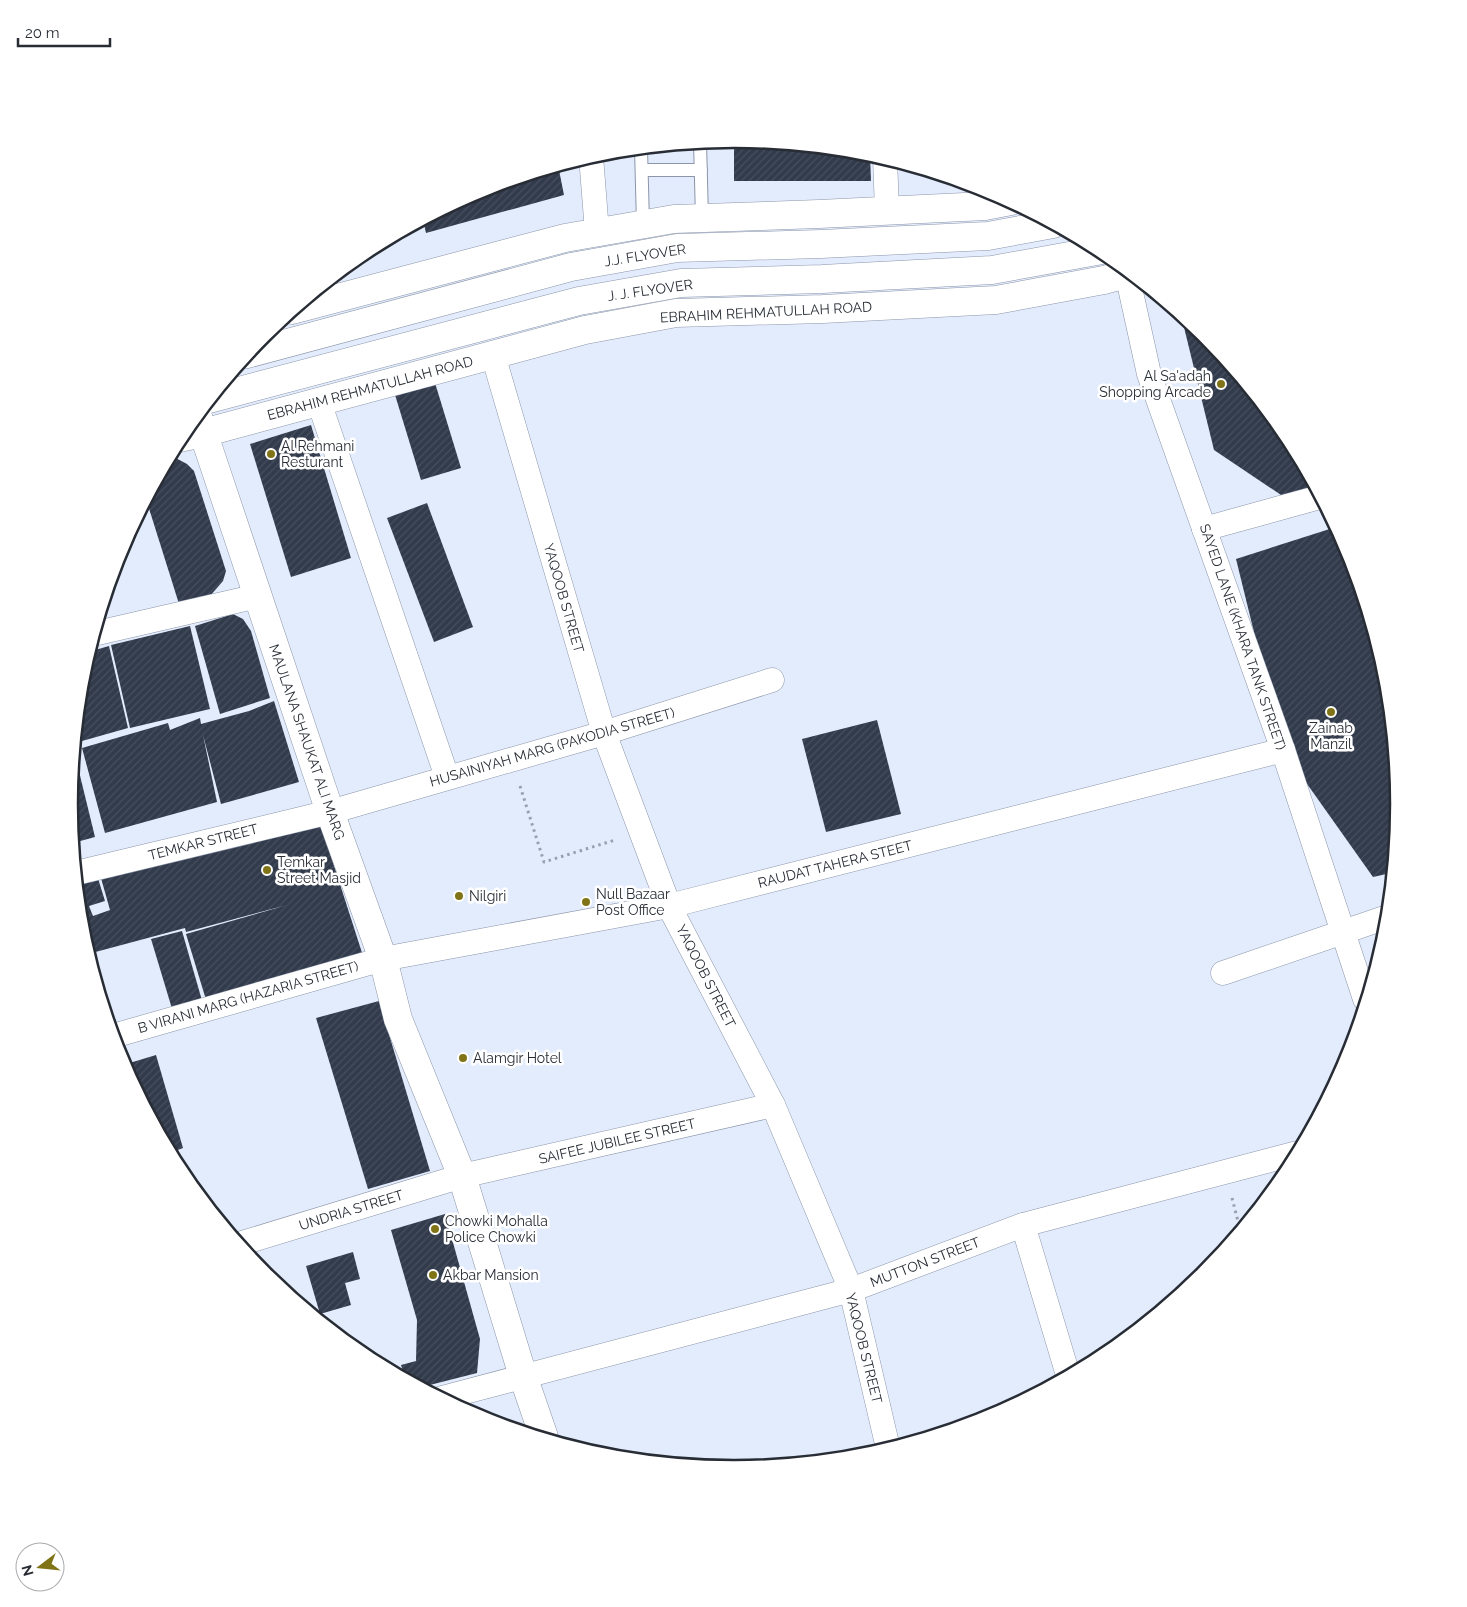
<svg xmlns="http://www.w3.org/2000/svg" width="1467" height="1607" font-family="Raleway,sans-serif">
<defs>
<pattern id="building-hatch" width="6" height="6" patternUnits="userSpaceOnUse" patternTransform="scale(1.25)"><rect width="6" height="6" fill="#323b4c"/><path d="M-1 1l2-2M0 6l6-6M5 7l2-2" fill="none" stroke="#474f5e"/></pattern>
</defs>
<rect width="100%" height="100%" fill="#e3ecfd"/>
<g fill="url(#building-hatch)">
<polygon points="734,139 863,152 870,154 871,181 734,181"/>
<polygon points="558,165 564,195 426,233 423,220 479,189"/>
<polygon points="393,235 394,239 381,243 380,242"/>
<polygon points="1181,315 1204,334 1286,434 1315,488 1284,497 1214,450"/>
<polygon points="432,373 461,468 421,480 392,385"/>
<polygon points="311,425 351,558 291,577 250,444"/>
<polygon points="170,455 187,464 194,471 226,571 223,581 210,596 180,607 146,499"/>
<polygon points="427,503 473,627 434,642 387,518"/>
<polygon points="1336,527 1348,549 1386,674 1398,804 1391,873 1373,877 1283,750 1236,559"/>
<polygon points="233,614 243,619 251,631 270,698 220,714 195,626"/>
<polygon points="190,626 210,709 130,728 111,645"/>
<polygon points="109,646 128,728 75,743 82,674 88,652"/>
<polygon points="274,701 299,782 221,804 203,735 217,802 105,833 82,748 168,723 170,730 200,718 201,724 249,711"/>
<polygon points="877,720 901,814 826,832 802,739"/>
<polygon points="74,751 95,837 73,843 69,803"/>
<polygon points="319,819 365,962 207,1003 186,934 287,905 186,932 185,928 88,954 81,933 76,877 96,872 105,901 89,906 93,916 110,910 99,871"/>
<polygon points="182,931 203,1004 173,1012 151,939"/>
<polygon points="379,1001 430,1171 368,1189 316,1018"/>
<polygon points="156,1055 183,1148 170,1153 123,1065"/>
<polygon points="445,1214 480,1339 477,1373 422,1387 405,1378 401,1365 416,1361 417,1320 391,1230"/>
<polygon points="353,1252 360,1279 345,1283 351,1305 320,1314 306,1266"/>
</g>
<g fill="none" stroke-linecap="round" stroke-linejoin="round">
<defs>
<g id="lane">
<polyline points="700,142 702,218"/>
<polyline points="641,148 643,224"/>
<polyline points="642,170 701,170"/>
</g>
<g id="street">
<polyline points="591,156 597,232"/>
<polyline points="885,158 887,210"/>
<polyline points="1127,274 1149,374 1283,750 1365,999"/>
<polyline points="493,355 604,733 669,906 773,1105 851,1290 888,1448"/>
<polyline points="319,402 447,777"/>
<polyline points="1204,529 1320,497"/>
<polyline points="93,634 258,596"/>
<polyline points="76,873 330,812 604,733 772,680"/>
<polyline points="1223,973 1387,917"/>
<polyline points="113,1036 383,959 669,906 1283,750"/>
<polyline points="1023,1225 1068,1375"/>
<polyline points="239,1244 462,1176 773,1105"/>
<polyline points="442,1398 851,1290 1023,1225 1297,1153"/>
</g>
<polyline id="secondary" points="197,414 330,812 383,959 398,1019 462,1176 523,1376 544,1437"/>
<g id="primary">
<polyline points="292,310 565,238 674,219 819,214 985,206 1011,201"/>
<polyline points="247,354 571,267 677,248 821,244 988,236 1053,224"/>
<polyline points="209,399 579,301 681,283 822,279 992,270 1102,250"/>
<polyline points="179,438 203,433 585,330 676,313 823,309 996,300 1104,280 1130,273"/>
</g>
</defs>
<use href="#lane" stroke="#8b96a9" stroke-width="14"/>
<use href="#street" stroke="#8b96a9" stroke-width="25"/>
<use href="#secondary" stroke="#8b96a9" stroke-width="29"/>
<use href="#primary" stroke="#8b96a9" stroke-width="29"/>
<g stroke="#98a0ad" stroke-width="3" stroke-dasharray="2.5 4" stroke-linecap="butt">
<polyline points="520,786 544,862 615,840"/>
<polyline points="1232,1198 1240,1229"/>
</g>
<use href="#lane" stroke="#fff" stroke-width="12"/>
<use href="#street" stroke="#fff" stroke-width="24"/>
<use href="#secondary" stroke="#fff" stroke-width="28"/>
<use href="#primary" stroke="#fff" stroke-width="28"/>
</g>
<g fill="#807416" stroke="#fff" stroke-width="2">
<circle cx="1221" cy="384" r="5"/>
<circle cx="271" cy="454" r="5"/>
<circle cx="1331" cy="712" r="5"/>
<circle cx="267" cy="870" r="5"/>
<circle cx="459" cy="896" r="5"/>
<circle cx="586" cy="902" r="5"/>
<circle cx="463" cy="1058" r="5"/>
<circle cx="435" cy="1229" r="5"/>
<circle cx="433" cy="1275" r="5"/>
</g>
<g text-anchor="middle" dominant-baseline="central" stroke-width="5" stroke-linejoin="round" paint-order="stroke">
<g font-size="14" fill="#282d35" stroke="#fff">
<text transform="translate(645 255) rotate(-9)">J.J. FLYOVER</text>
<text transform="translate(650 290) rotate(-8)">J. J. FLYOVER</text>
<text transform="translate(766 312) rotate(-3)">EBRAHIM REHMATULLAH ROAD</text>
<text transform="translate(370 388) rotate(-15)">EBRAHIM REHMATULLAH ROAD</text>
<text transform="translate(564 598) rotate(74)">YAQOOB STREET</text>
<text transform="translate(1243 637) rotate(71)">SAYED LANE (KHARA TANK STREET)</text>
<text transform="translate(307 742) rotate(71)">MAULANA SHAUKAT ALI MARG</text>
<text transform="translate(552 747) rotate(-16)">HUSAINIYAH MARG (PAKODIA STREET)</text>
<text transform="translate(203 842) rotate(-14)">TEMKAR STREET</text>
<text transform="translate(835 864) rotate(-14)">RAUDAT TAHERA STEET</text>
<text transform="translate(706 976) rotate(63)">YAQOOB STREET</text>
<text transform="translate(248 997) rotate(-16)">B VIRANI MARG (HAZARIA STREET)</text>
<text transform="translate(617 1141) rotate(-13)">SAIFEE JUBILEE STREET</text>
<text transform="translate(351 1210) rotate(-17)">UNDRIA STREET</text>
<text transform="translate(925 1262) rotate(-21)">MUTTON STREET</text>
<text transform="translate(864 1348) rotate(76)">YAQOOB STREET</text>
</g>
<g font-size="14" fill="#282d35" stroke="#fff" text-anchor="start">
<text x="1211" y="376" text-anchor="end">Al Sa'adah<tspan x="1211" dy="16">Shopping Arcade</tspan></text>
<text x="281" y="446">Al Rehmani<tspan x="281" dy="16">Resturant</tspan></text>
<text x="1331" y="728" text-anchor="middle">Zainab<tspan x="1331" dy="16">Manzil</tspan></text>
<text x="277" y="862">Temkar<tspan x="277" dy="16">Street Masjid</tspan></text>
<text x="596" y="894">Null Bazaar<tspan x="596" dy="16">Post Office</tspan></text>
<text x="469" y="896">Nilgiri</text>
<text x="473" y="1058">Alamgir Hotel</text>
<text x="445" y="1221">Chowki Mohalla<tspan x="445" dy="16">Police Chowki</tspan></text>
<text x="443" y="1275">Akbar Mansion</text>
</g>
</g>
<path d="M0 0H1467V1607H0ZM78 804a656 656 0 1 1 1312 0a656 656 0 1 1-1312 0Z" fill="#fff" fill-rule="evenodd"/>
<path fill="none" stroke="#282d35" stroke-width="2.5" d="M78 804a656 656 0 1 1 1312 0a656 656 0 1 1-1312 0Z"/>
<g transform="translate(40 1567) rotate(254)"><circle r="24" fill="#ffffff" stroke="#a9abae"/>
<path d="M0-4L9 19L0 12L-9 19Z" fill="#807416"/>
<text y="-8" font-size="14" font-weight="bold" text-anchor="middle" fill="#282d35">N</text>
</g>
<path d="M18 38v8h92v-8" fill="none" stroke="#282d35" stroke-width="2.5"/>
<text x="25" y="38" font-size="15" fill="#282d35" stroke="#ffffff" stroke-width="4" paint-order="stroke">20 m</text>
</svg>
